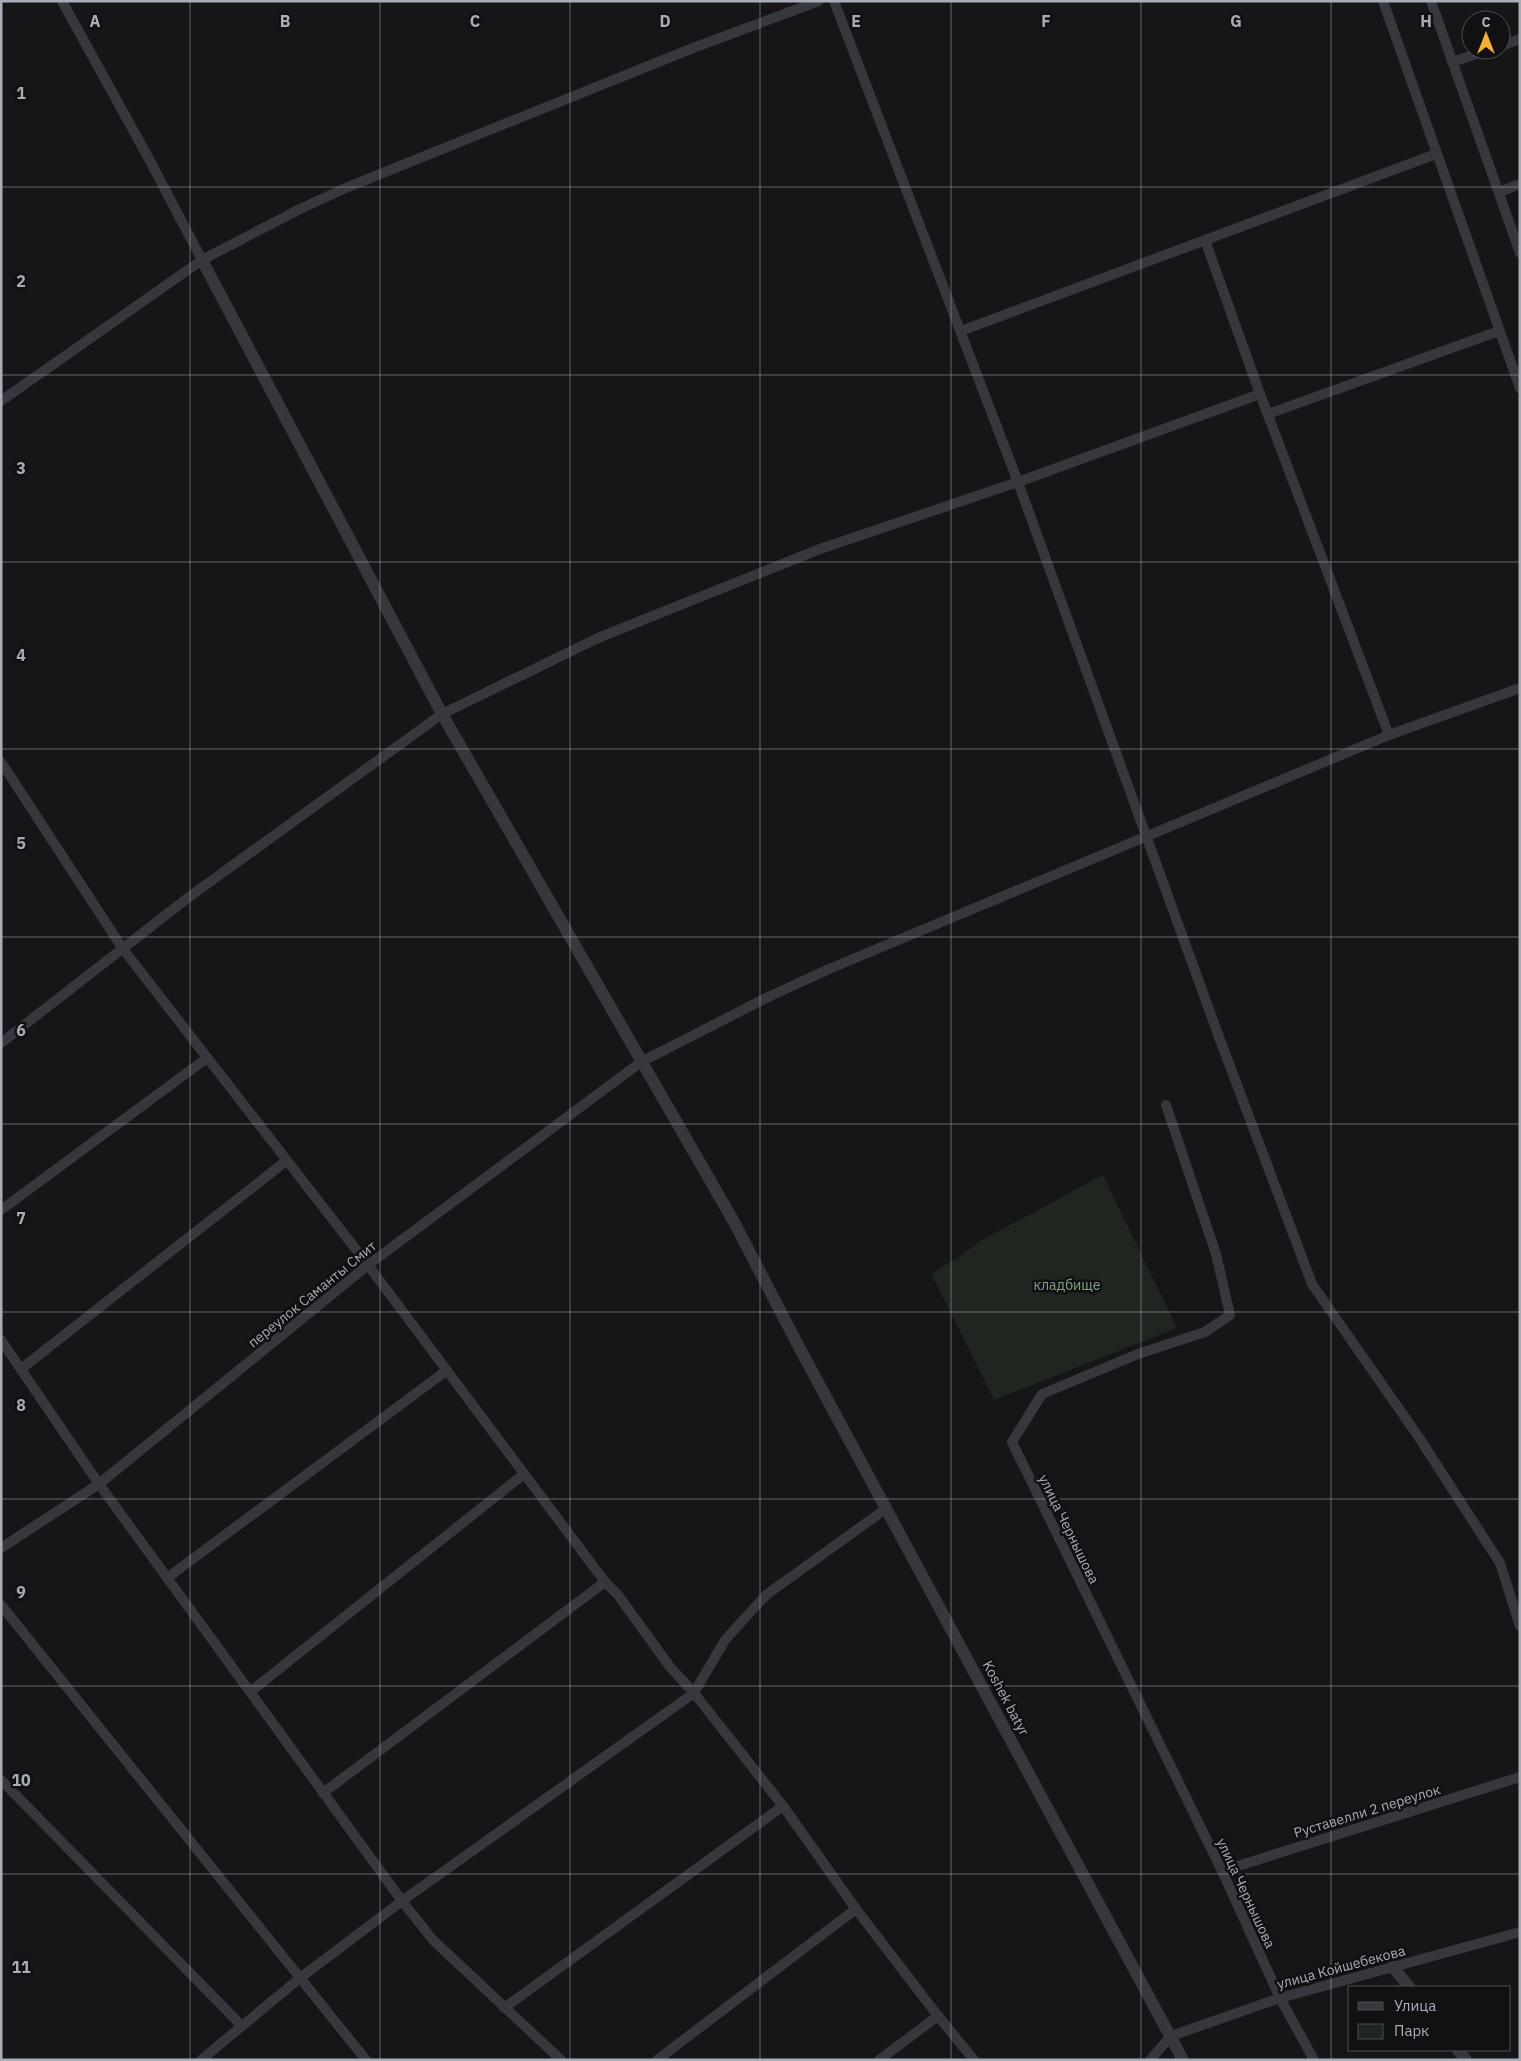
<svg xmlns="http://www.w3.org/2000/svg" width="1521" height="2061" font-family="'IBM Plex Sans',sans-serif">
<rect width="100%" height="100%" fill="#161618"/>
<polygon fill="#1e261f" points="1103,1175 1177,1328 994,1400 932,1275 941,1267 961,1256 980,1241"/>
<g fill="none" stroke-linecap="round" stroke-linejoin="round">
<g stroke="#37383d" stroke-width="10">
<polyline points="62,1 149,159 202,260"/>
<polyline points="834,1 1018,482 1219,1037 1312,1284 1418,1436 1500,1563 1520,1626"/>
<polyline points="1383,1 1520,388"/>
<polyline points="1431,1 1520,253"/>
<polyline points="1501,46 1520,39"/>
<polyline points="1452,62 1488,50"/>
<polyline points="1499,192 1520,184"/>
<polyline points="1205,240 1260,394 1389,735"/>
<polyline points="961,331 1436,154"/>
<polyline points="1,401 202,260 300,209 348,187 693,48 819,1"/>
<polyline points="1268,414 1499,331"/>
<polyline points="1,762 123,949 368,1265 605,1582 618,1595 670,1667 694,1693 783,1806 856,1909 938,2016 974,2060"/>
<polyline points="1,1043 189,897 442,714 598,638 820,549 1018,482 1260,394"/>
<polyline points="1166,1105 1216,1254 1230,1315 1205,1332 1138,1354 1042,1394 1012,1442 1222,1871 1280,1998 1314,2060"/>
<polyline points="1,1210 207,1058"/>
<polyline points="1,1340 99,1484 402,1901 433,1940 561,2060"/>
<polyline points="21,1369 286,1161"/>
<polyline points="1,1548 99,1484 368,1265 641,1062 766,998 829,969 1389,735 1520,688"/>
<polyline points="167,1578 446,1371"/>
<polyline points="1,1605 366,2060"/>
<polyline points="250,1692 524,1474"/>
<polyline points="1,1780 241,2025"/>
<polyline points="323,1793 605,1582"/>
<polyline points="1222,1871 1520,1777"/>
<polyline points="504,2008 783,1806"/>
<polyline points="201,2060 300,1978 402,1901 694,1693 725,1640 766,1595 887,1508"/>
<polyline points="657,2060 856,1909"/>
<polyline points="879,2060 938,2016"/>
<polyline points="1150,2060 1171,2036 1280,1998 1520,1932"/>
</g>
<g stroke="#37383d" stroke-width="12">
<polyline points="202,260 442,714 734,1222 799,1347 1183,2060"/>
<polyline points="1393,1967 1409,1987"/>
<polyline points="1458,2050 1466,2060"/>
</g>
</g>
<path fill="none" stroke="#a8adb8" stroke-width="1" stroke-opacity="0.55" d="M 190,1 L 190,2060M 380,1 L 380,2060M 570,1 L 570,2060M 760,1 L 760,2060M 951,1 L 951,2060M 1141,1 L 1141,2060M 1331,1 L 1331,2060M 1,187 L 1520,187M 1,375 L 1520,375M 1,562 L 1520,562M 1,749 L 1520,749M 1,937 L 1520,937M 1,1124 L 1520,1124M 1,1312 L 1520,1312M 1,1499 L 1520,1499M 1,1686 L 1520,1686M 1,1874 L 1520,1874"/>
<g text-anchor="middle" dominant-baseline="central" stroke-width="5" stroke-linejoin="round" paint-order="stroke">
<g font-size="14" fill="#7fa381" stroke="#111113">
<text x="1067" y="1285">кладбище</text>
</g>
<g font-size="14" fill="#a8adb8" stroke="#111113">
<text transform="translate(312 1294) rotate(-39)">переулок Саманты Смит</text>
<text transform="translate(1069 1529) rotate(64)">улица Чернышова</text>
<text transform="translate(1006 1698) rotate(62)">Koshek batyr</text>
<text transform="translate(1367 1811) rotate(-17)">Руставелли 2 переулок</text>
<text transform="translate(1246 1893) rotate(65)">улица Чернышова</text>
<text transform="translate(1341 1967) rotate(-15)">улица Койшебекова</text>
</g>
</g>
<g font-size="16" text-anchor="middle" font-weight="bold" fill="#a8adb8" stroke="#111113" stroke-width="5" stroke-linejoin="round" paint-order="stroke">
<text x="95" y="27">A</text>
<text x="285" y="27">B</text>
<text x="475" y="27">C</text>
<text x="665" y="27">D</text>
<text x="856" y="27">E</text>
<text x="1046" y="27">F</text>
<text x="1236" y="27">G</text>
<text x="1426" y="27">H</text>
<text x="21" y="99">1</text>
<text x="21" y="287">2</text>
<text x="21" y="474">3</text>
<text x="21" y="661">4</text>
<text x="21" y="849">5</text>
<text x="21" y="1036">6</text>
<text x="21" y="1224">7</text>
<text x="21" y="1411">8</text>
<text x="21" y="1598">9</text>
<text x="21" y="1786">10</text>
<text x="21" y="1973">11</text>
</g>
<rect width="1521" height="2061" fill="none" stroke="#a8adb8" stroke-width="5"/>
<rect x="1348" y="1986" width="162" height="65" fill="#111113" stroke="#4d4f55"/>
<rect x="1358" y="2002" width="25" height="8" fill="#37383d" stroke="#4d4f55"/>
<text x="1394" y="2011" font-size="15" fill="#a8adb8">Улица</text>
<rect x="1358" y="2024" width="25" height="15" fill="#1e261f" stroke="#4d4f55"/>
<text x="1394" y="2036" font-size="15" fill="#a8adb8">Парк</text>
<g transform="translate(1486 35)"><circle r="24" fill="#111113" stroke="#4d4f55"/>
<path d="M0-4L9 19L0 12L-9 19Z" fill="#f2b134"/>
<text y="-8" font-size="14" font-weight="bold" text-anchor="middle" fill="#a8adb8">С</text>
</g>
</svg>
